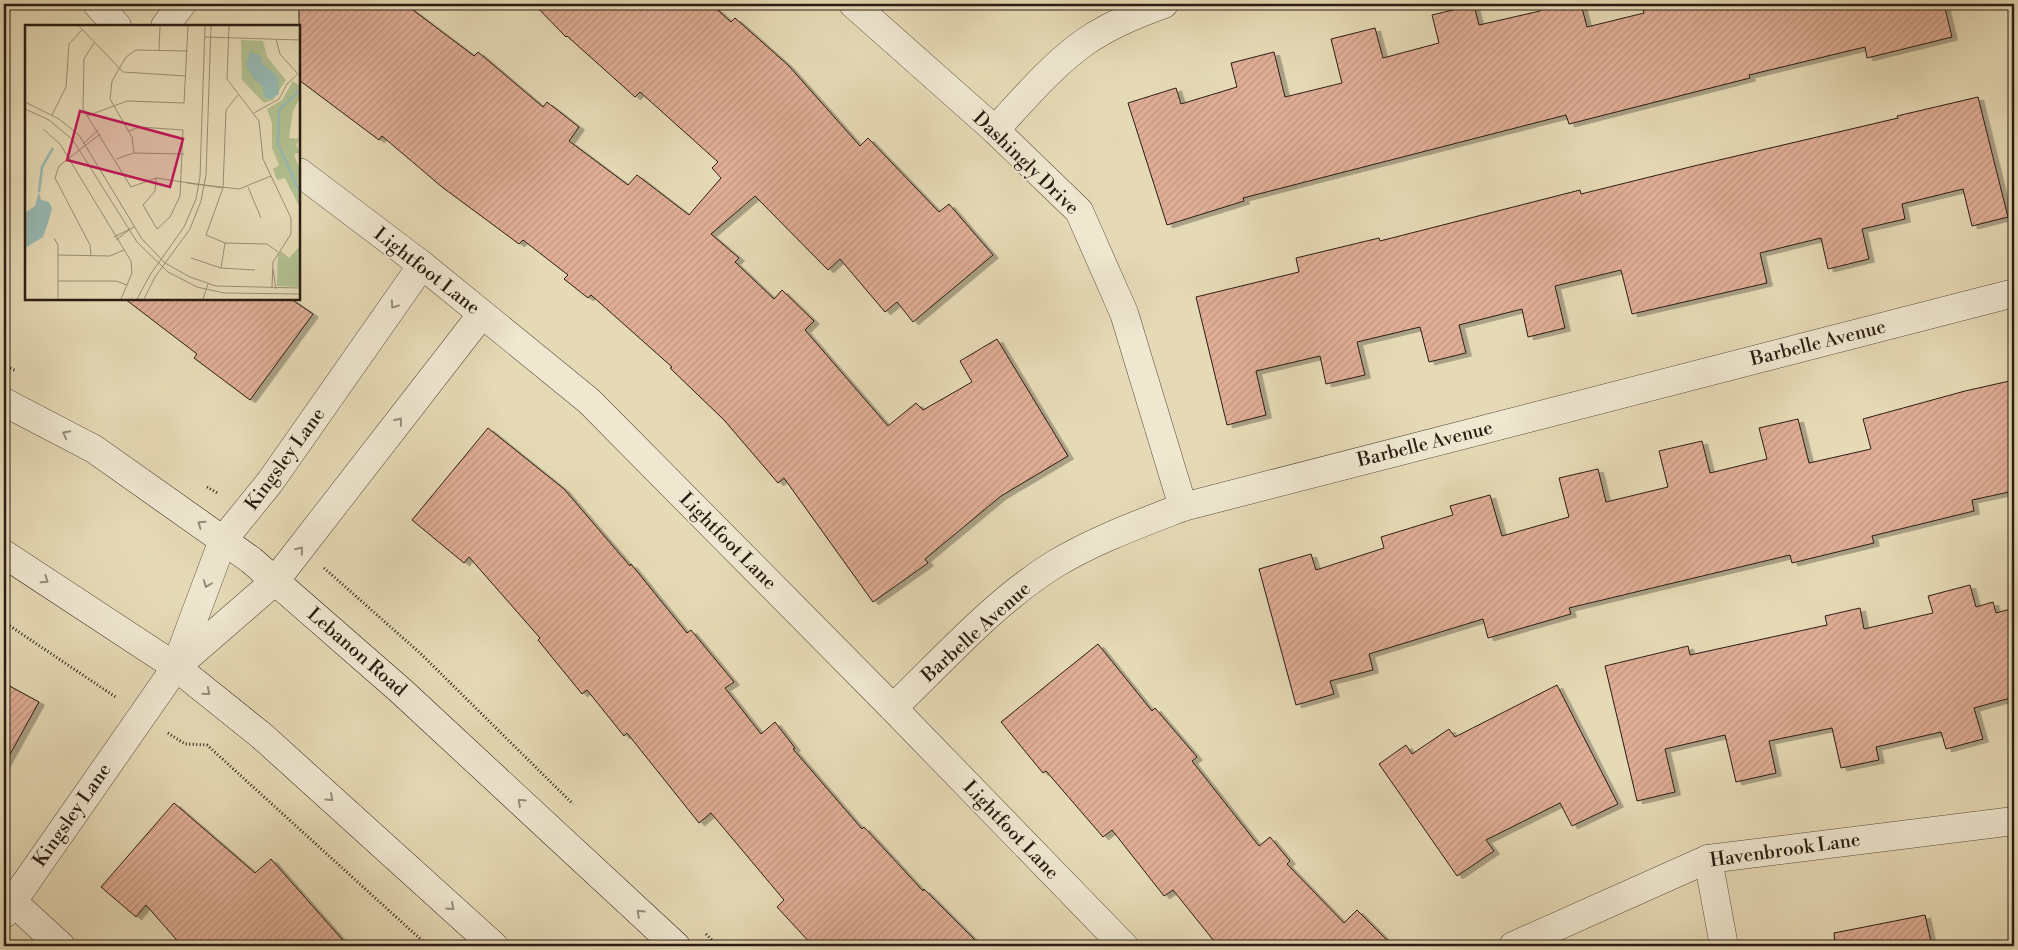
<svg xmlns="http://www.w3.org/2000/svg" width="2018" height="950" font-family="'Libre Bodoni',serif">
<defs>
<pattern id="building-hatch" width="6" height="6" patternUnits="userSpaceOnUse" patternTransform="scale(1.25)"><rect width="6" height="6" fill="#e0ae96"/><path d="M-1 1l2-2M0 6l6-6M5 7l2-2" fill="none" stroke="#c09580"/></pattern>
<filter id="shadow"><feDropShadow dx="5.5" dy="3" stdDeviation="0" flood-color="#0004"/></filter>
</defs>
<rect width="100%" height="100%" fill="#e6dab6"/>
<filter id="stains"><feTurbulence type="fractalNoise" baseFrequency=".004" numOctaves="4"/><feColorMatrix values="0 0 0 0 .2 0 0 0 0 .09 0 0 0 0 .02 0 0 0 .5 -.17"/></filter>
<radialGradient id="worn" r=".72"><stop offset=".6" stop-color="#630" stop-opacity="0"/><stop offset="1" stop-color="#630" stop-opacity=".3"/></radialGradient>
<g fill="url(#building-hatch)" stroke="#2a1d13" filter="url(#shadow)">
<polygon points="299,4 405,4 474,56 478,52 543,107 547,102 579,127 569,141 628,185 637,175 689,215 721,178 712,168 718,162 640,92 635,97 567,36 566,37 534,4 711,4 731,22 735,18 788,65 860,146 868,138 939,212 949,204 993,255 913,322 897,302 885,312 840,259 828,270 755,196 711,234 739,258 735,262 774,299 782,290 814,321 805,330 888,426 916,403 923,410 972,382 960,361 997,339 1068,456 1001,496 925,559 928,563 873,602 784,478 778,483 724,420 670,368 672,367 591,295 588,298 564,279 568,275 523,240 519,244 442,187 382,136 379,140 299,80"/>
<polygon points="1539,4 1581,4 1587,27 1644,13 1642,4 1944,4 1952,37 1867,58 1865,47 1749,75 1750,78 1569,124 1566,115 1243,198 1244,201 1167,225 1128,103 1176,88 1181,104 1237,87 1231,63 1274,52 1285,97 1342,83 1331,39 1375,28 1383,58 1439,43 1432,15 1474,5 1479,25 1540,11"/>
<polygon points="1978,97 2008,217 1972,226 1963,189 1902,204 1905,219 1862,229 1869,259 1828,269 1821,238 1760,253 1767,283 1632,314 1621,270 1555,286 1565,328 1528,337 1522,309 1459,325 1466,353 1429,362 1420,327 1357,342 1365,375 1326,384 1320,356 1256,371 1266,415 1227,425 1196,297 1299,272 1296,258 1379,238 1380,241 1580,190 1581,194 1698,165 1898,118 1897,116"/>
<polygon points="125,299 291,299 313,314 250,400 194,358 197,354"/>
<polygon points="2014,380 2014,491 1972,500 1974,511 1872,536 1874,543 1792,563 1790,555 1569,608 1571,614 1488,638 1483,619 1369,654 1373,670 1330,681 1334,694 1296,705 1259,569 1311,554 1316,570 1384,548 1381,537 1453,515 1450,506 1490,495 1502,536 1569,517 1559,478 1598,469 1606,502 1668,487 1659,451 1702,441 1710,473 1767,459 1759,428 1798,419 1809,463 1871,449 1863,419 1965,391"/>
<polygon points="488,428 564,489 630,566 631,564 687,633 691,630 734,682 725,688 761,734 775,722 795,748 793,749 862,829 864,827 923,891 924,889 981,946 813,946 777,907 784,900 711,813 699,823 627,733 624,736 587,690 582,694 538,640 540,638 469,557 464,563 412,520"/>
<polygon points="1970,585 1976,607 1993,602 1996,613 2014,608 2014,697 1974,708 1983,739 1946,749 1941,732 1876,747 1879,760 1841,768 1832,728 1769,741 1776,773 1736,782 1725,735 1665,749 1675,792 1637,801 1605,666 1688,646 1690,655 1827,625 1825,616 1860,608 1864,629 1933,613 1928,596"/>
<polygon points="1098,644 1152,711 1155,708 1197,757 1192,761 1259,846 1270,837 1290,861 1287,864 1344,923 1357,910 1393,946 1218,946 1173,890 1164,896 1112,830 1103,837 1046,771 1043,773 1001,722"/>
<polygon points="4,683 39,702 4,765"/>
<polygon points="1557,685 1618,804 1572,826 1560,803 1486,840 1494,851 1457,876 1379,764 1406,745 1412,754 1449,729 1455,737"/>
<polygon points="174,803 255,873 271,859 348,946 182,946 146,905 136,917 101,887"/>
<polygon points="1925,915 1932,946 1835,946 1834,933"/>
</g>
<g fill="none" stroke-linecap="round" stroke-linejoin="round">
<defs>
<g id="minor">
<polyline points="97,4 117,26"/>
<polyline points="853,4 995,130 1079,211 1124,313 1183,507"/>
<polyline points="165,26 182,4"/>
<path d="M 995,130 C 1023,100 1051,66 1085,42 C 1109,25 1136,14 1164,4"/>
<polyline points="299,172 422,265 589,401 893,708 1124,946"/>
<polyline points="177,663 223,540 270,482 422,265"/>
<path d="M 893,708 C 943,660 995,601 1055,564 C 1095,540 1139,524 1183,507 L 2014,293"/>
<polyline points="1708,859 1724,946"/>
<polyline points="4,897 12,901 61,946"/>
<polyline points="4,914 176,667 275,581 482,314"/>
<polyline points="1513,946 1708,859 2014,821"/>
</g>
<g id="secondary">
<polyline points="4,402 94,449 251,560 400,690 676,946"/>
<polyline points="4,554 176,667 262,736 494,946"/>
</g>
</defs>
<use href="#minor" stroke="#594c3c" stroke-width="29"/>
<use href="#secondary" stroke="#2a1d13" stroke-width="29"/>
<g stroke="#2a1d13" stroke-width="3" stroke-dasharray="1 2.5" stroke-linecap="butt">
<polyline points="4,365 16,371"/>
<polyline points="207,487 219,494"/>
<polyline points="324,568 420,653 573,804"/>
<polyline points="4,622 117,698"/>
<polyline points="168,733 185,744 207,745 428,946"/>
<polyline points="706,934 718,946"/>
</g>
<use href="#minor" stroke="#efe7d0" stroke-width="28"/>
<use href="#secondary" stroke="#efe7d0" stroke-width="28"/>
</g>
<defs><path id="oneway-chevron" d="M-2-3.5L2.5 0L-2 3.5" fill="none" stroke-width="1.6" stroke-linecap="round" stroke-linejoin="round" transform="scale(1.25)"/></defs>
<g stroke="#968c7b">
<use href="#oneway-chevron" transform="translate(394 305) rotate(125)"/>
<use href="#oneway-chevron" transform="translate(399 421) rotate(-52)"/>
<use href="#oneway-chevron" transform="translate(66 434) rotate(-152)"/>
<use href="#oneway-chevron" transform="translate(201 524) rotate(-145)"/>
<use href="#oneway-chevron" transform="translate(300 550) rotate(-51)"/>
<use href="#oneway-chevron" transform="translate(45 580) rotate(34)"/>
<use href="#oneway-chevron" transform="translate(207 584) rotate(111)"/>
<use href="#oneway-chevron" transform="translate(207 692) rotate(39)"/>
<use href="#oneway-chevron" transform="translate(330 798) rotate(42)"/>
<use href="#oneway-chevron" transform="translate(521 802) rotate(-137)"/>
<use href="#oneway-chevron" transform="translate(451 907) rotate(42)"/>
<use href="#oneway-chevron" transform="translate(640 913) rotate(-137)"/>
</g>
<g text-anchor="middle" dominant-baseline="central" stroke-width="4" stroke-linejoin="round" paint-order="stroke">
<g font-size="19" fill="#2a1d13" stroke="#efe7d0">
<text transform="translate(1026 163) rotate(44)">Dashingly Drive</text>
<text transform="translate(427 271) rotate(38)">Lightfoot Lane</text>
<text transform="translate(1818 343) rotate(-14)">Barbelle Avenue</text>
<text transform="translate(1425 444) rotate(-14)">Barbelle Avenue</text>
<text transform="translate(285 459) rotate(-54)">Kingsley Lane</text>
<text transform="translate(728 541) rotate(45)">Lightfoot Lane</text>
<text transform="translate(976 632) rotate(-42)">Barbelle Avenue</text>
<text transform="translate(357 652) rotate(41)">Lebanon Road</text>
<text transform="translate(72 815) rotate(-55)">Kingsley Lane</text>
<text transform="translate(1011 830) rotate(46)">Lightfoot Lane</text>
<text transform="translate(1785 850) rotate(-8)">Havenbrook Lane</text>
</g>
</g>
<g transform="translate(25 25)">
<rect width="275" height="275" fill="#e6dab6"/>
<path d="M 216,15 L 238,16 L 242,32 L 261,55 L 248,75 L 239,78 L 217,55 Z" fill="#b2c091"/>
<path d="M 268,56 L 275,61 L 275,73 L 268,86 L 264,113 L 275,114 L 271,120 L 275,127 L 269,130 L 275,144 L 275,183 L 260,153 L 252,155 L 248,144 L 254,140 L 247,123 L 247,98 L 242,84 L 257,75 ZM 275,221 L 275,262 L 252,261 L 253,230 L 256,226 L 264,233 Z" fill="#b2c091"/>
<path d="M 226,24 L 228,29 L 234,29 L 238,39 L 253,52 L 254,69 L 246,74 L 239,72 L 238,62 L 228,53 L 221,40 ZM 14,167 L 16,175 L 24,177 L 27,183 L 24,195 L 18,212 L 0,223 L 0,188 L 10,181 Z" fill="#97bab4"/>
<path fill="none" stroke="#97bab4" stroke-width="2.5" d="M 275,65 L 254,85 L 253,119 L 275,168M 14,167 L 17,142 L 28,123"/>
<path fill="none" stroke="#9b8e75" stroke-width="1" d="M 54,1 L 98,47 L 161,51M 204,1 L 202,54 L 234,96 L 238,134 L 266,193 L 266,209 L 248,237 L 247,262M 180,12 L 275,15M 251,14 L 255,29 L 272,48M 69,18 L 59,34 L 58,84 L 106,162 L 131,153 L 198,163M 134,25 L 135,1M 213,70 L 201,85 L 198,163 L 181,210 L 200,218 L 242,219 L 253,227M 0,77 L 34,94 L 54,110 L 117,214 L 140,238 L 165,252 L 191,261 L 275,263M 0,84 L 24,95 L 48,115 L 112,217 L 143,247 L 172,262 L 199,268 L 275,269M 229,88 L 254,74 L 262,59 L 275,47M 27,90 L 41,62 L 44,19 L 57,5M 62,91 L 102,76 L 159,78 L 163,1M 18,104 L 35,119 L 106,236 L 107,248 L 96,274M 104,106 L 115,102 L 158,105 L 155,171 L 145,192 L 132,204 L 118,180 L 130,166 L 131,153M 58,119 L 73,105M 109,128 L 107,112 L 85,74 L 87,56 L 101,32 L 111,25 L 163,26M 91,134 L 109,128 L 159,129M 162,158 L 214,164 L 246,151M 223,162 L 236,193M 89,212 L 109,202M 29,213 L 33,220 L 33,274M 91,215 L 104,205M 33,230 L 85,231 L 99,225M 66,231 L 65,220 L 30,153 L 34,141 L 75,109M 166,233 L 196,243 L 230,245M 196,243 L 200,218M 248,244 L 251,264M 33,256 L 91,256 L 102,260M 112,274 L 125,250 L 159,202 L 171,174 L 175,152 L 180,1M 119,274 L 130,252 L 165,204 L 176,176 L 181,150 L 186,1M 178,274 L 183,259"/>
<path fill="#c2185b" fill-opacity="0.15" stroke="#c2185b" stroke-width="2.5" d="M 55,86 L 158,114 L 145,162 L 42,135 Z"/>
<rect width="275" height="275" fill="none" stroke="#2a1d13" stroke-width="2.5"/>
</g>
<rect width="2018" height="950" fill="none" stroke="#e6dab6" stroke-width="20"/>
<rect x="5" y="5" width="2008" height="940" fill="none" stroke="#2a1d13" stroke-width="2.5"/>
<rect x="10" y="10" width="1998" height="930" fill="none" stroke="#2a1d13"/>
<rect width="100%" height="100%" filter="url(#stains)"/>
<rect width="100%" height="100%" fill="url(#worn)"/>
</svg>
